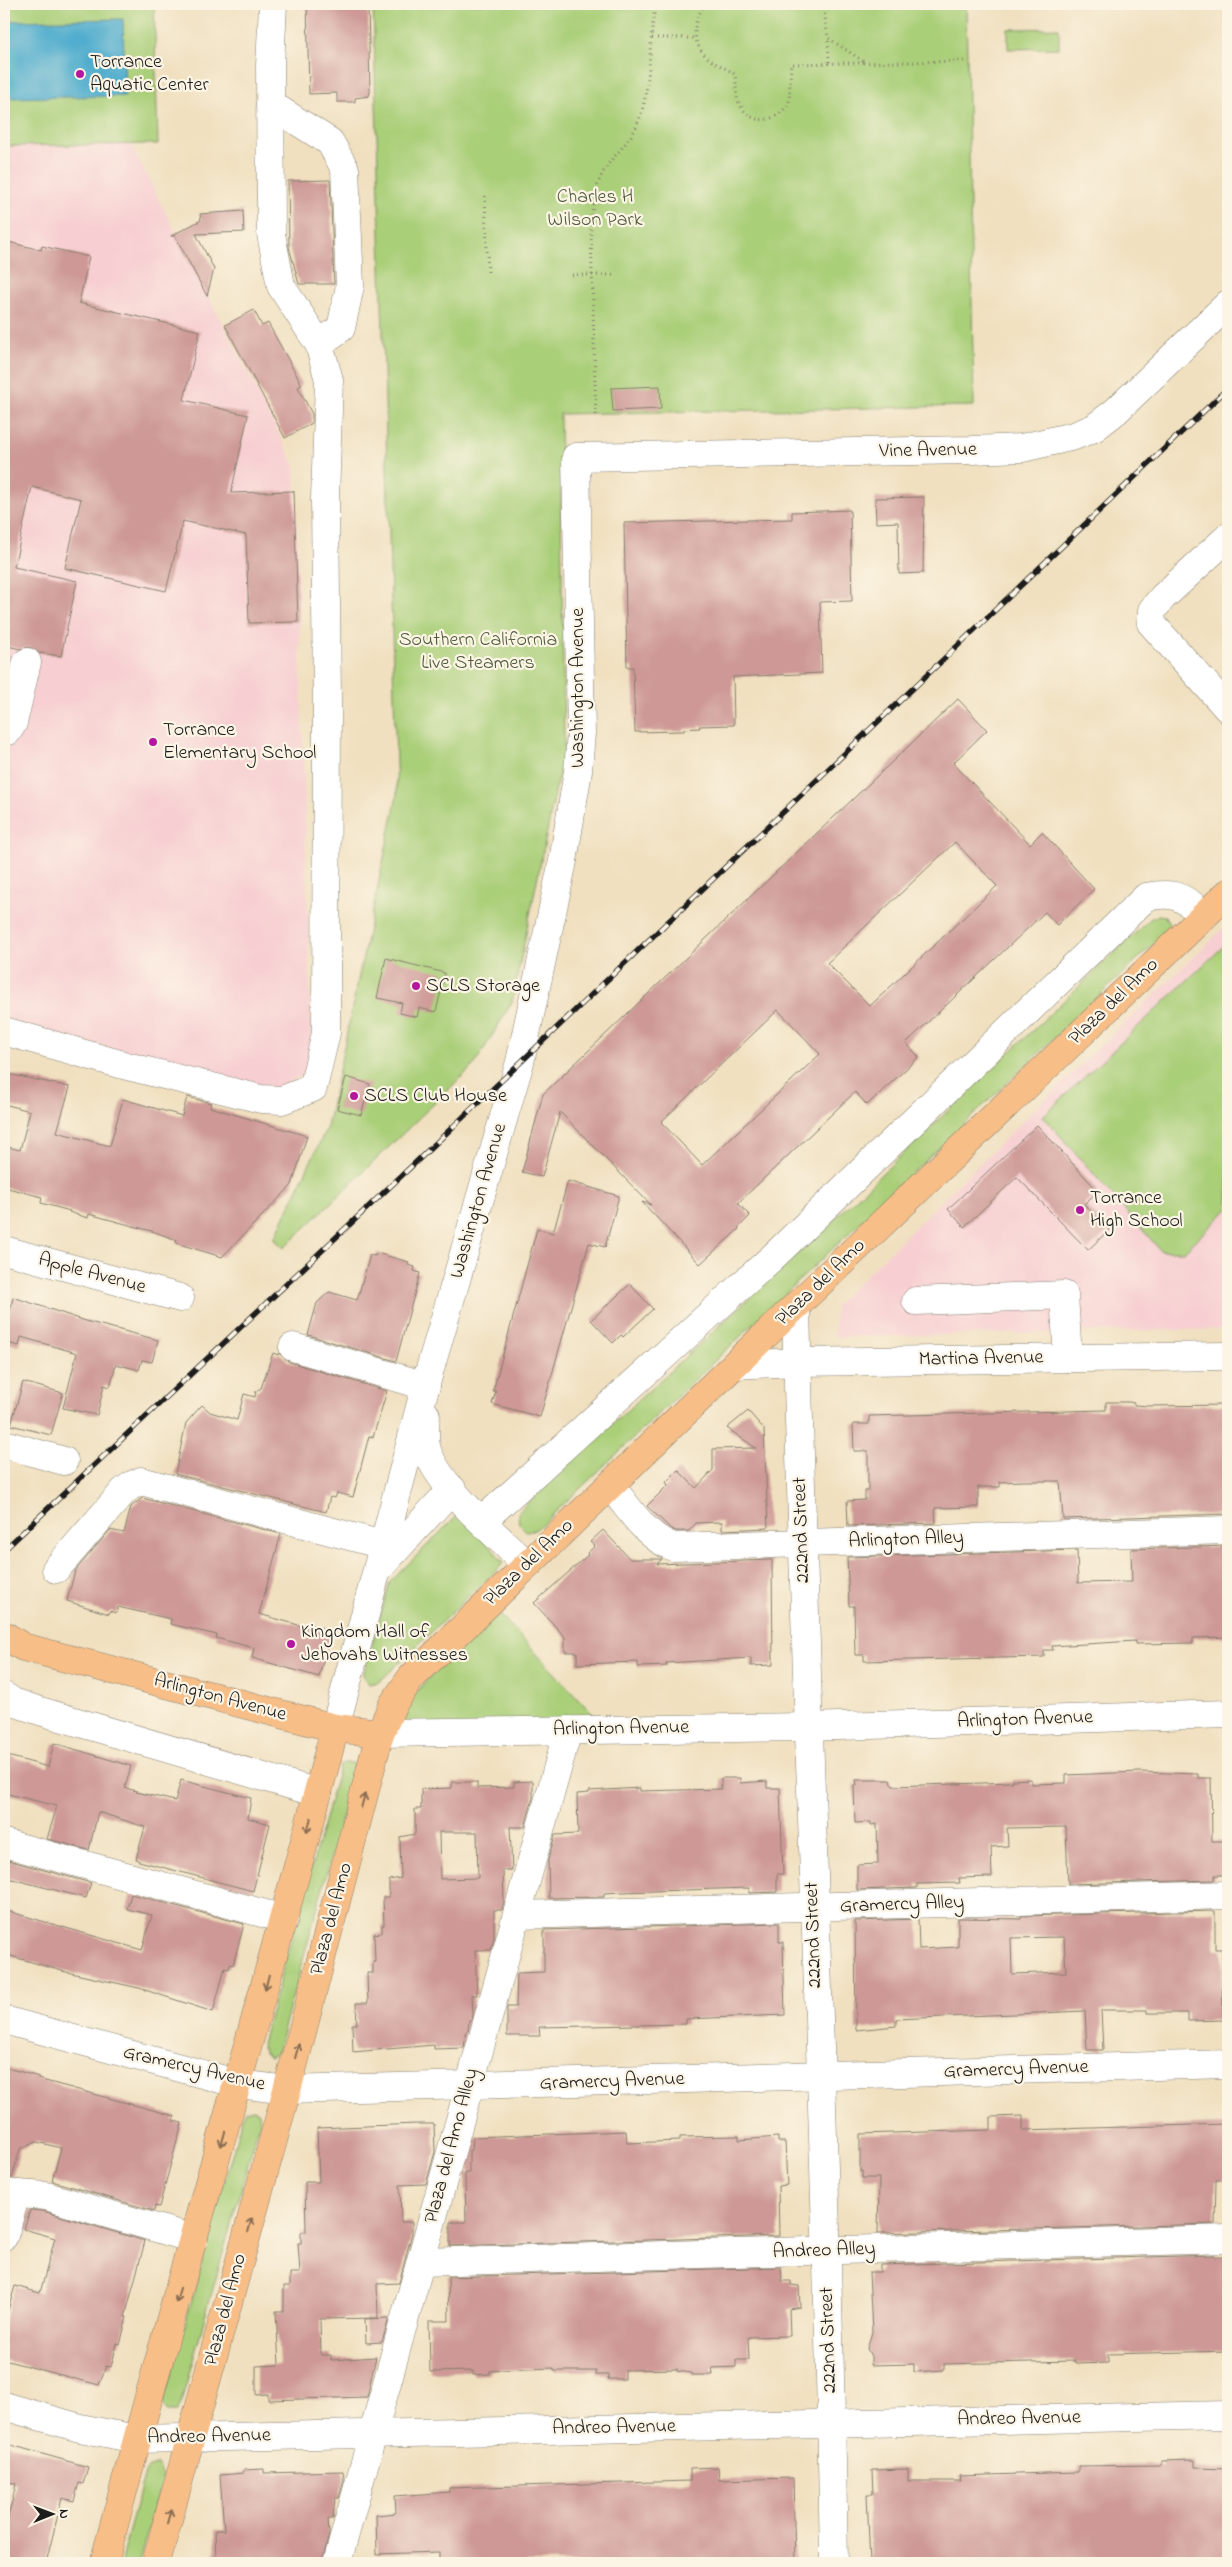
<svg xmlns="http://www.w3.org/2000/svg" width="1232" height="2567" font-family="'Indie Flower',sans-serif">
<rect width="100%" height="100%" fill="#fcf5e5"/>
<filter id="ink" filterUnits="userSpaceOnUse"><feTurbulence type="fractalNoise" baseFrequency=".02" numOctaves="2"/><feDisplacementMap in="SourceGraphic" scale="10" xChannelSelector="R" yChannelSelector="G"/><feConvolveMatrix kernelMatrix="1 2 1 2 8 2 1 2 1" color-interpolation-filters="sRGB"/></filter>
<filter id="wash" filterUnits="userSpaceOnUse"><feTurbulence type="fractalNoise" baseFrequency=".0096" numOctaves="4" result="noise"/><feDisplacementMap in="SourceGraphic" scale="20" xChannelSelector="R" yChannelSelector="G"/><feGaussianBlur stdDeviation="1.12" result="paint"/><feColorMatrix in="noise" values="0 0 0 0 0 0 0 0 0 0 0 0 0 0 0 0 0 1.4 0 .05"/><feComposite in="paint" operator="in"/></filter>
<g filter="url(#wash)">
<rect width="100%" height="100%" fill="#f0e0c0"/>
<g fill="#f7cfd2">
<polygon points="131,145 295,466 312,1071 268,1092 4,1019 4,146"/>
<polygon points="1228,924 1228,1329 835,1337 835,1306 1029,1115"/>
</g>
<g fill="#aacf79" stroke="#63764a">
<polygon points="4,4 154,4 158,144 4,146"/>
<polygon points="373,4 966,4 974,406 560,414 564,749 512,1002 475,1064 284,1248 274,1239 327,1127 397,796"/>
<polygon points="1059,28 1059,48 1008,49 1008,29"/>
<polygon points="1159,915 1165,916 1169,924 1165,933 545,1522 535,1530 526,1531 519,1524 518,1513 532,1498 793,1258 1150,919"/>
<polygon points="1228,942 1228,1209 1185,1251 1161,1251 1043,1116"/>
<polygon points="461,1512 504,1563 379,1682 369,1684 363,1675 390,1582"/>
<polygon points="491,1605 603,1725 385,1729"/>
<polygon points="345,1763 353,1763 355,1771 277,2053 270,2057 265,2053 261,2047 340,1765"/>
<polygon points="253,2109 259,2113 260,2121 180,2406 177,2411 167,2411 163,2404 242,2118 245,2111"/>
<polygon points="157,2465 163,2475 139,2563 120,2563 145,2473 149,2467"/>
</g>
<polygon fill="#4eaccd" stroke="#356474" points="123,19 125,96 4,98 4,21"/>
<g id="blocks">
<g fill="#cd9895" fill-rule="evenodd">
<polygon points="307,4 368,4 370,92 369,96 355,98 355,102 337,102 337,93 309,94"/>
<polygon points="330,180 334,284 299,284 289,247 288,181"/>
<polygon points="243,211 244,232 196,234 214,269 207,296 175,236 171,236 201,220 200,214"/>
<polygon points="4,241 41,250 42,246 89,257 79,303 200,331 184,400 248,415 231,493 294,491 298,622 249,623 246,535 183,521 166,591 65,568 81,499 32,487 14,567 77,581 61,656 39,653 30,647 20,649 4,645"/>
<polygon points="254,310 262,326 268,323 302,385 298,387 312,414 312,423 285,438 225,325"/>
<polygon points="660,386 661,409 613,411 611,388"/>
<polygon points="924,497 923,573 899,574 898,522 876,523 875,498"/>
<polygon points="850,510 852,601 820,602 822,673 733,677 734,725 699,726 700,728 684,729 684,731 635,732 633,667 627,667 624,523 792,519 792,512"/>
<path d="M 958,699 L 987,730 L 953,763 L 1030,844 L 1042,832 L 1094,889 L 1057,925 L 1045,912 L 906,1043 L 919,1057 L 867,1105 L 855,1092 L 738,1203 L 750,1216 L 738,1228 L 739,1229 L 700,1264 L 642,1202 L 651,1205 L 560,1112 L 542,1177 L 522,1172 L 543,1094 ZM 955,842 L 997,886 L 870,1006 L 827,963 ZM 778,1010 L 820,1054 L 702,1165 L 661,1122 Z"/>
<polygon points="386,958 445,973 436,1012 419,1008 417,1017 400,1013 402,1003 377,998"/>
<polygon points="4,1073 70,1087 57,1132 110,1146 123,1099 182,1116 187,1097 211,1103 210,1107 307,1136 292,1185 222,1257 176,1243 177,1240 155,1232 89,1214 88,1218 69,1212 70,1211 41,1203 42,1197 4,1187 4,1146 20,1150 30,1111 4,1104"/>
<polygon points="346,1077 370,1084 361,1115 337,1109"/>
<polygon points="1037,1125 1098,1191 1084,1204 1109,1230 1088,1250 1017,1177 964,1227 948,1209"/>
<polygon points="568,1181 619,1196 605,1247 589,1243 540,1417 492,1404 496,1391 493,1391 537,1229 553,1233"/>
<polygon points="377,1253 409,1262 408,1265 415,1267 414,1271 420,1273 396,1361 308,1335 317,1303 329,1292 357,1300 370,1255 375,1256"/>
<polygon points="630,1284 653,1309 623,1337 621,1335 613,1343 591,1320"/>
<polygon points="13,1297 86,1321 158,1340 152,1362 142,1360 139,1370 116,1364 110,1387 104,1385 97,1415 63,1408 77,1353 21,1337 19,1346 4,1342 4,1311 10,1312"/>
<polygon points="273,1353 278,1355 279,1353 289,1362 387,1391 373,1437 369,1436 353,1497 337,1493 335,1498 330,1497 326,1512 175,1474 186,1423 202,1405 210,1412 237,1420 244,1394 255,1397 256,1391 261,1388"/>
<polygon points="23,1382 63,1393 51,1435 11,1425"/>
<polygon points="1106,1402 1129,1402 1134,1403 1134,1405 1150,1406 1228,1405 1228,1514 1063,1519 1060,1481 1023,1481 1000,1482 1000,1487 978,1487 978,1507 935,1508 936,1523 848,1526 847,1501 865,1500 865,1491 868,1491 868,1451 854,1451 853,1424 869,1424 869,1416 1106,1410"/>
<polygon points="748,1411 764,1429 768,1528 722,1530 722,1522 696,1523 689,1531 676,1531 671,1529 647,1506 668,1485 666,1482 678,1470 696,1488 713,1470 713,1449 756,1448 727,1428"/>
<polygon points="142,1498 281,1534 259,1614 309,1628 310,1625 331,1630 319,1677 252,1658 254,1648 216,1638 217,1635 170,1624 171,1619 118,1607 116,1613 110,1611 109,1614 67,1601 75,1571 110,1530 124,1533 131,1507"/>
<polygon points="603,1530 630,1559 662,1559 657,1564 772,1560 773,1665 751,1666 751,1658 666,1663 667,1666 638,1667 638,1662 577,1664 577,1652 565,1652 565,1637 534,1603 588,1555 587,1553 595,1546 590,1542"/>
<polygon points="1228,1546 1228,1637 1193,1638 1193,1643 1135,1644 1135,1641 1052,1646 1053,1650 1044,1650 1044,1657 864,1661 864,1655 855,1655 854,1606 849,1606 847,1557 1077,1550 1078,1583 1132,1582 1131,1549"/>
<polygon points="54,1743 131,1766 125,1788 137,1791 136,1792 175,1801 181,1780 251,1798 248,1818 270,1824 253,1891 139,1861 136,1859 145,1827 98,1812 89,1850 47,1839 57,1806 4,1793 4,1755 48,1767"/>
<polygon points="1140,1772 1198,1774 1198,1778 1211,1778 1212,1841 1228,1841 1228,1875 1215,1875 1214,1880 1068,1884 1066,1827 1007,1828 1008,1846 991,1847 992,1877 959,1878 960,1883 917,1884 917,1888 857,1890 857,1865 878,1864 877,1824 871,1825 871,1822 855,1823 854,1785 857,1785 856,1780 890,1780 891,1784 893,1786 1012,1782 1012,1780 1031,1779 1031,1784 1066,1783 1066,1775"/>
<polygon points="721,1778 740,1778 740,1783 767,1781 767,1788 780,1788 783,1874 777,1874 777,1892 749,1893 749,1888 621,1892 604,1893 604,1897 549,1898 548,1860 555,1835 578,1834 577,1794 589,1793 589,1791 640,1788 640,1791 721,1789"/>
<path d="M 533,1781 L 533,1798 L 525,1827 L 510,1827 L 512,1870 L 503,1870 L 504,1902 L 502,1910 L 494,1910 L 494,1938 L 491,1950 L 475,1950 L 477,1995 L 472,1995 L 473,2015 L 471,2020 L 469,2020 L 468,2031 L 466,2031 L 464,2048 L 434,2049 L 434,2045 L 353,2052 L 352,2024 L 357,2024 L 356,2003 L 368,2003 L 367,1973 L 373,1973 L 373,1962 L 375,1962 L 374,1934 L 382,1933 L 382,1925 L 384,1925 L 383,1897 L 389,1897 L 389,1880 L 401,1878 L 400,1837 L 415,1834 L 415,1809 L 421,1809 L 421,1789 L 452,1788 L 452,1782 L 477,1782 L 477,1788 L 514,1787 L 514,1782 ZM 439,1832 L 477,1832 L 478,1878 L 440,1879 Z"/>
<polygon points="4,1859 91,1883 86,1898 4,1877"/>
<polygon points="131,1894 244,1924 233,1965 230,1964 229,1969 225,1968 213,2012 139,1988 62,1971 4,1954 4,1910 142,1950 152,1915 127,1909"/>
<path d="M 1215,1911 L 1215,1949 L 1222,1949 L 1223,2020 L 1188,2021 L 1188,2013 L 1147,2013 L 1147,2010 L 1101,2010 L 1103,2050 L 1087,2050 L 1085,2011 L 896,2019 L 896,2026 L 856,2030 L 855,1921 L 918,1919 L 919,1949 L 958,1947 L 958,1918 L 1021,1919 L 1021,1916 ZM 1064,1937 L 1066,1972 L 1012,1974 L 1011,1938 Z"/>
<polygon points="779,1923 779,1942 783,1942 785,2015 686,2019 686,2024 539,2027 540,2036 507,2036 507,2007 516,2007 517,1973 544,1972 544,1930"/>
<polygon points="4,2067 39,2077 38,2079 175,2116 173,2121 182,2123 159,2207 155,2206 154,2211 52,2181 61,2148 37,2142 20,2149 12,2178 4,2178"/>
<polygon points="1023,2116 1023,2130 1227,2124 1228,2180 1216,2180 1215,2224 878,2233 879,2178 862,2178 862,2171 860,2172 860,2134 991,2130 991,2117"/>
<polygon points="417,2124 434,2124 435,2152 426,2184 400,2185 401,2222 412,2222 412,2233 399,2283 377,2284 378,2318 320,2319 321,2355 331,2355 331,2360 376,2357 367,2397 268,2400 268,2394 256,2395 256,2366 279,2365 276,2311 284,2311 284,2286 290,2286 290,2273 300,2273 298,2243 301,2243 301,2232 306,2232 305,2182 319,2182 317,2128"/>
<polygon points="626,2131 627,2143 680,2141 680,2137 739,2136 739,2140 778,2137 778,2142 785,2142 787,2185 778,2186 779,2236 450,2246 450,2222 466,2222 465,2173 469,2173 469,2150 472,2150 473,2137"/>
<polygon points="30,2210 43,2211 145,2241 125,2317 127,2317 120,2345 117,2344 111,2367 106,2366 99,2385 4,2360 4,2324 15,2286 40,2293 55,2238 24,2229"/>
<polygon points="1215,2255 1215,2257 1228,2257 1228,2351 1108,2354 1108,2363 1075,2364 1075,2361 944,2364 944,2370 914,2372 914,2364 871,2365 871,2356 867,2349 872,2332 869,2272 880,2272 880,2265"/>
<polygon points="781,2267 782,2281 791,2281 791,2285 799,2286 800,2307 789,2309 790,2336 748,2337 749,2360 736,2360 736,2367 712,2368 713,2375 691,2375 691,2373 677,2371 677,2369 625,2370 625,2379 608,2379 608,2375 596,2375 596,2371 554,2371 554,2368 502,2370 490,2371 490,2374 473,2375 473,2371 430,2372 429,2321 449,2321 448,2277"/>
<polygon points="389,2318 382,2342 366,2343 365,2319"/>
<polygon points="4,2443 88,2467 83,2484 79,2483 74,2501 62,2498 46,2563 4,2563 4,2535 16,2484 4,2480"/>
<polygon points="1195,2460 1195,2467 1228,2468 1228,2563 870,2563 867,2494 873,2494 872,2470 908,2469 908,2481 960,2481 959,2476 1078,2472 1078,2466 1161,2465 1161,2461"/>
<polygon points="718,2467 719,2480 793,2478 795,2563 439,2563 439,2552 377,2554 376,2515 396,2513 395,2496 449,2492 449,2488 690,2481 690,2468"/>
<polygon points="264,2469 264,2473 343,2471 344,2480 339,2498 335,2498 333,2519 328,2519 329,2534 322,2563 216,2563 215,2530 224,2530 220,2475 244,2473 244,2470"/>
</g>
</g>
</g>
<g filter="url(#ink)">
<use href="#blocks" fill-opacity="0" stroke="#867e6e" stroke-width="1"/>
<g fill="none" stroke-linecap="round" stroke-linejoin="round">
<defs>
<g id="minor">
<polyline points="270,104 330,142 345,169 350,286 341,328 319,344"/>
<polyline points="1228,537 1163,597 1152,610 1151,623 1228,709"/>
<polyline points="4,732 8,731 13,723 27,662"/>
<polyline points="4,1031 123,1065 261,1099 282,1100 313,1088 326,1033 327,702 325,499 329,380 319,344 281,286 271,234 270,66 273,4"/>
<polyline points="4,1250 180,1298"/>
<polyline points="916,1301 1064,1295 1068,1358"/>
<path d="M 796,1307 C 806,1726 827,2144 834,2563"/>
<polyline points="293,1347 426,1386"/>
<polyline points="734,1365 797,1362 1228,1356"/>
<path d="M 426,1415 C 425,1425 424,1440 427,1450 C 440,1489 498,1536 527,1565"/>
<polyline points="4,1444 64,1461"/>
<path d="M 610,1485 C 628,1507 646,1537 673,1547 L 1228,1530"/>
<path d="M 482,1521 L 775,1255 L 1146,897 C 1176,891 1182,897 1205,915"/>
<polyline points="380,1567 452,1489"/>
<polyline points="56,1569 124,1491 132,1485 141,1481 383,1545"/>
<polyline points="4,1696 13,1702 40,1711 318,1793"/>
<polyline points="335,1728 430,1369 520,1062 563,861 578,771 581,733 576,457 972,450 1022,448 1074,436 1094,428 1116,411 1228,304"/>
<polyline points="380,1733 807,1727 1228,1714"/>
<polyline points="4,1843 284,1919"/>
<polyline points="517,1915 1228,1895"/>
<polyline points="4,2020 239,2084 287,2090 1228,2064"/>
<polyline points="4,2193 46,2196 194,2239"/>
<polyline points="4,2236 16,2194"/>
<polyline points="421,2262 1228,2239"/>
<polyline points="4,2406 80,2428 136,2439 1228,2415"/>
<polyline points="337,2563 568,1730"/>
</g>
<g id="major">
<polyline points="4,1635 23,1647 335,1728 380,1733"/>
<path d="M 104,2563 C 177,2284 262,2007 335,1728"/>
<polyline points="156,2563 287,2090 380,1733 393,1704 411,1678 734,1365 1228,893"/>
</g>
</defs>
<use href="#minor" stroke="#867e6e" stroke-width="29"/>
<use href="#major" stroke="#867e6e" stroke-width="29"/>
<g stroke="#867e6e" stroke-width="3" stroke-dasharray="1 4" stroke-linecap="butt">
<path d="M 706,4 C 690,22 691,47 712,61 C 719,66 729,69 735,75 C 737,84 735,94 739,103 C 751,127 776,123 789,103 L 791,64 L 968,61"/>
<polyline points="823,4 828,38"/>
<polyline points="652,38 695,38"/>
<polyline points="829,62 828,38 863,61"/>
<polyline points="485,196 488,274"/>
<polyline points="572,275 614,275"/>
<path d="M 596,420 L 591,231 C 592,207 594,182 610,162 C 619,150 631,140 637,125 C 653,86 647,44 656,4"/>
</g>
<use href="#minor" stroke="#fff" stroke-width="28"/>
<use href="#major" stroke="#f7be87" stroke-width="28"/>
<defs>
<polyline id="rail" points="4,1550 415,1163 1228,388"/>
</defs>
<use href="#rail" stroke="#1c1c1c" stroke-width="5.5"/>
<use href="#rail" stroke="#fcf5e5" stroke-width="4" stroke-dasharray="11" stroke-linecap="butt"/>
</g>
<defs><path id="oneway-shaft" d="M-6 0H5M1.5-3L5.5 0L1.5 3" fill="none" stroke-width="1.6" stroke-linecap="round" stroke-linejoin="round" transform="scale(1.25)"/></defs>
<g stroke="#8a6d52">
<use href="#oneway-shaft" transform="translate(363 1801) rotate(-75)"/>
<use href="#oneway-shaft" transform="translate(309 1825) rotate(105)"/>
<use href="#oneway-shaft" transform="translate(267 1982) rotate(105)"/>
<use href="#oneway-shaft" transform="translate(297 2051) rotate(-75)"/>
<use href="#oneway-shaft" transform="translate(223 2139) rotate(106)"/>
<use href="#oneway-shaft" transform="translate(250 2225) rotate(-75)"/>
<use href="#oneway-shaft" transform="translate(178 2295) rotate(106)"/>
<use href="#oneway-shaft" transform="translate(169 2516) rotate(-75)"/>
</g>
</g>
<g fill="#b5179e" stroke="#fcf5e5" stroke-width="2">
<circle cx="80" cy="74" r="5"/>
<circle cx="153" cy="742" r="5"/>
<circle cx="416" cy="986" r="5"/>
<circle cx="354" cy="1096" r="5"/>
<circle cx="1080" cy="1210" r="5"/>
<circle cx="291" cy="1644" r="5"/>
</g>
<g text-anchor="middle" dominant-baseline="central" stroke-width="4.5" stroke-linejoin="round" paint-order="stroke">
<g font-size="20" fill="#1c1c1c" stroke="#fcf5e5" text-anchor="start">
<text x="90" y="62">Torrance<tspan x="90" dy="23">Aquatic Center</tspan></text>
<text x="163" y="730">Torrance<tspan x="163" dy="23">Elementary School</tspan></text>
<text x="426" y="986">SCLS Storage</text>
<text x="364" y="1096">SCLS Club House</text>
<text x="1090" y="1198">Torrance<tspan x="1090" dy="23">High School</tspan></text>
<text x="301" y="1632">Kingdom Hall of<tspan x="301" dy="23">Jehovahs Witnesses</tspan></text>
</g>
<g font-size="20" fill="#4e5b3d" stroke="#fcf5e5">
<text x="595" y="197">Charles H<tspan x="595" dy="23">Wilson Park</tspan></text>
<text x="478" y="640">Southern California<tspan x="478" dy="23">Live Steamers</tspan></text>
</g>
<g font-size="20" fill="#1c1c1c" stroke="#fcf5e5">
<text transform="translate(928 451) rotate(-1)">Vine Avenue</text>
<text transform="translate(578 688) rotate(-90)">Washington Avenue</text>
<text transform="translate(1114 1002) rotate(-44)">Plaza del Amo</text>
<text transform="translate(479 1201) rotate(-74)">Washington Avenue</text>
<text transform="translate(92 1274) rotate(15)">Apple Avenue</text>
<text transform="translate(821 1283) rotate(-44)">Plaza del Amo</text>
<text transform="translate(981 1359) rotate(-1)">Martina Avenue</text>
<text transform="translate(802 1530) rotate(-92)">222nd Street</text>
<text transform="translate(906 1540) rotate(-2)">Arlington Alley</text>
<text transform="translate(529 1563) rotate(-44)">Plaza del Amo</text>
<text transform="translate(220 1698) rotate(15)">Arlington Avenue</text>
<text transform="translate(1025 1720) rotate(-2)">Arlington Avenue</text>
<text transform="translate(621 1729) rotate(-1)">Arlington Avenue</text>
<text transform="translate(902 1905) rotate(-2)">Gramercy Alley</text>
<text transform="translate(332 1919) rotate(-75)">Plaza del Amo</text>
<text transform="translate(814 1935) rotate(-92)">222nd Street</text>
<text transform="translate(194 2069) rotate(13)">Gramercy Avenue</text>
<text transform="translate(1016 2070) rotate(-2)">Gramercy Avenue</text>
<text transform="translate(612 2082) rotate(-2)">Gramercy Avenue</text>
<text transform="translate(452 2146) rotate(-75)">Plaza del Amo Alley</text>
<text transform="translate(824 2251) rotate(-2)">Andreo Alley</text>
<text transform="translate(226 2310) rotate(-75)">Plaza del Amo</text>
<text transform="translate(829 2340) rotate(-92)">222nd Street</text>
<text transform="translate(1019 2419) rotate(-1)">Andreo Avenue</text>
<text transform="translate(614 2428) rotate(-1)">Andreo Avenue</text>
<text transform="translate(209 2437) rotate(-1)">Andreo Avenue</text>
</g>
</g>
<rect width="1232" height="2567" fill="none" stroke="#fcf5e5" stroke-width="20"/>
<g transform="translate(52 2514) rotate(89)" stroke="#fcf5e5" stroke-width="4" paint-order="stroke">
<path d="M0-4L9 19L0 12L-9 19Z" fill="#1c1c1c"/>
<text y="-8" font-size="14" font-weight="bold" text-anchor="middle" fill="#1c1c1c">N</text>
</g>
</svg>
